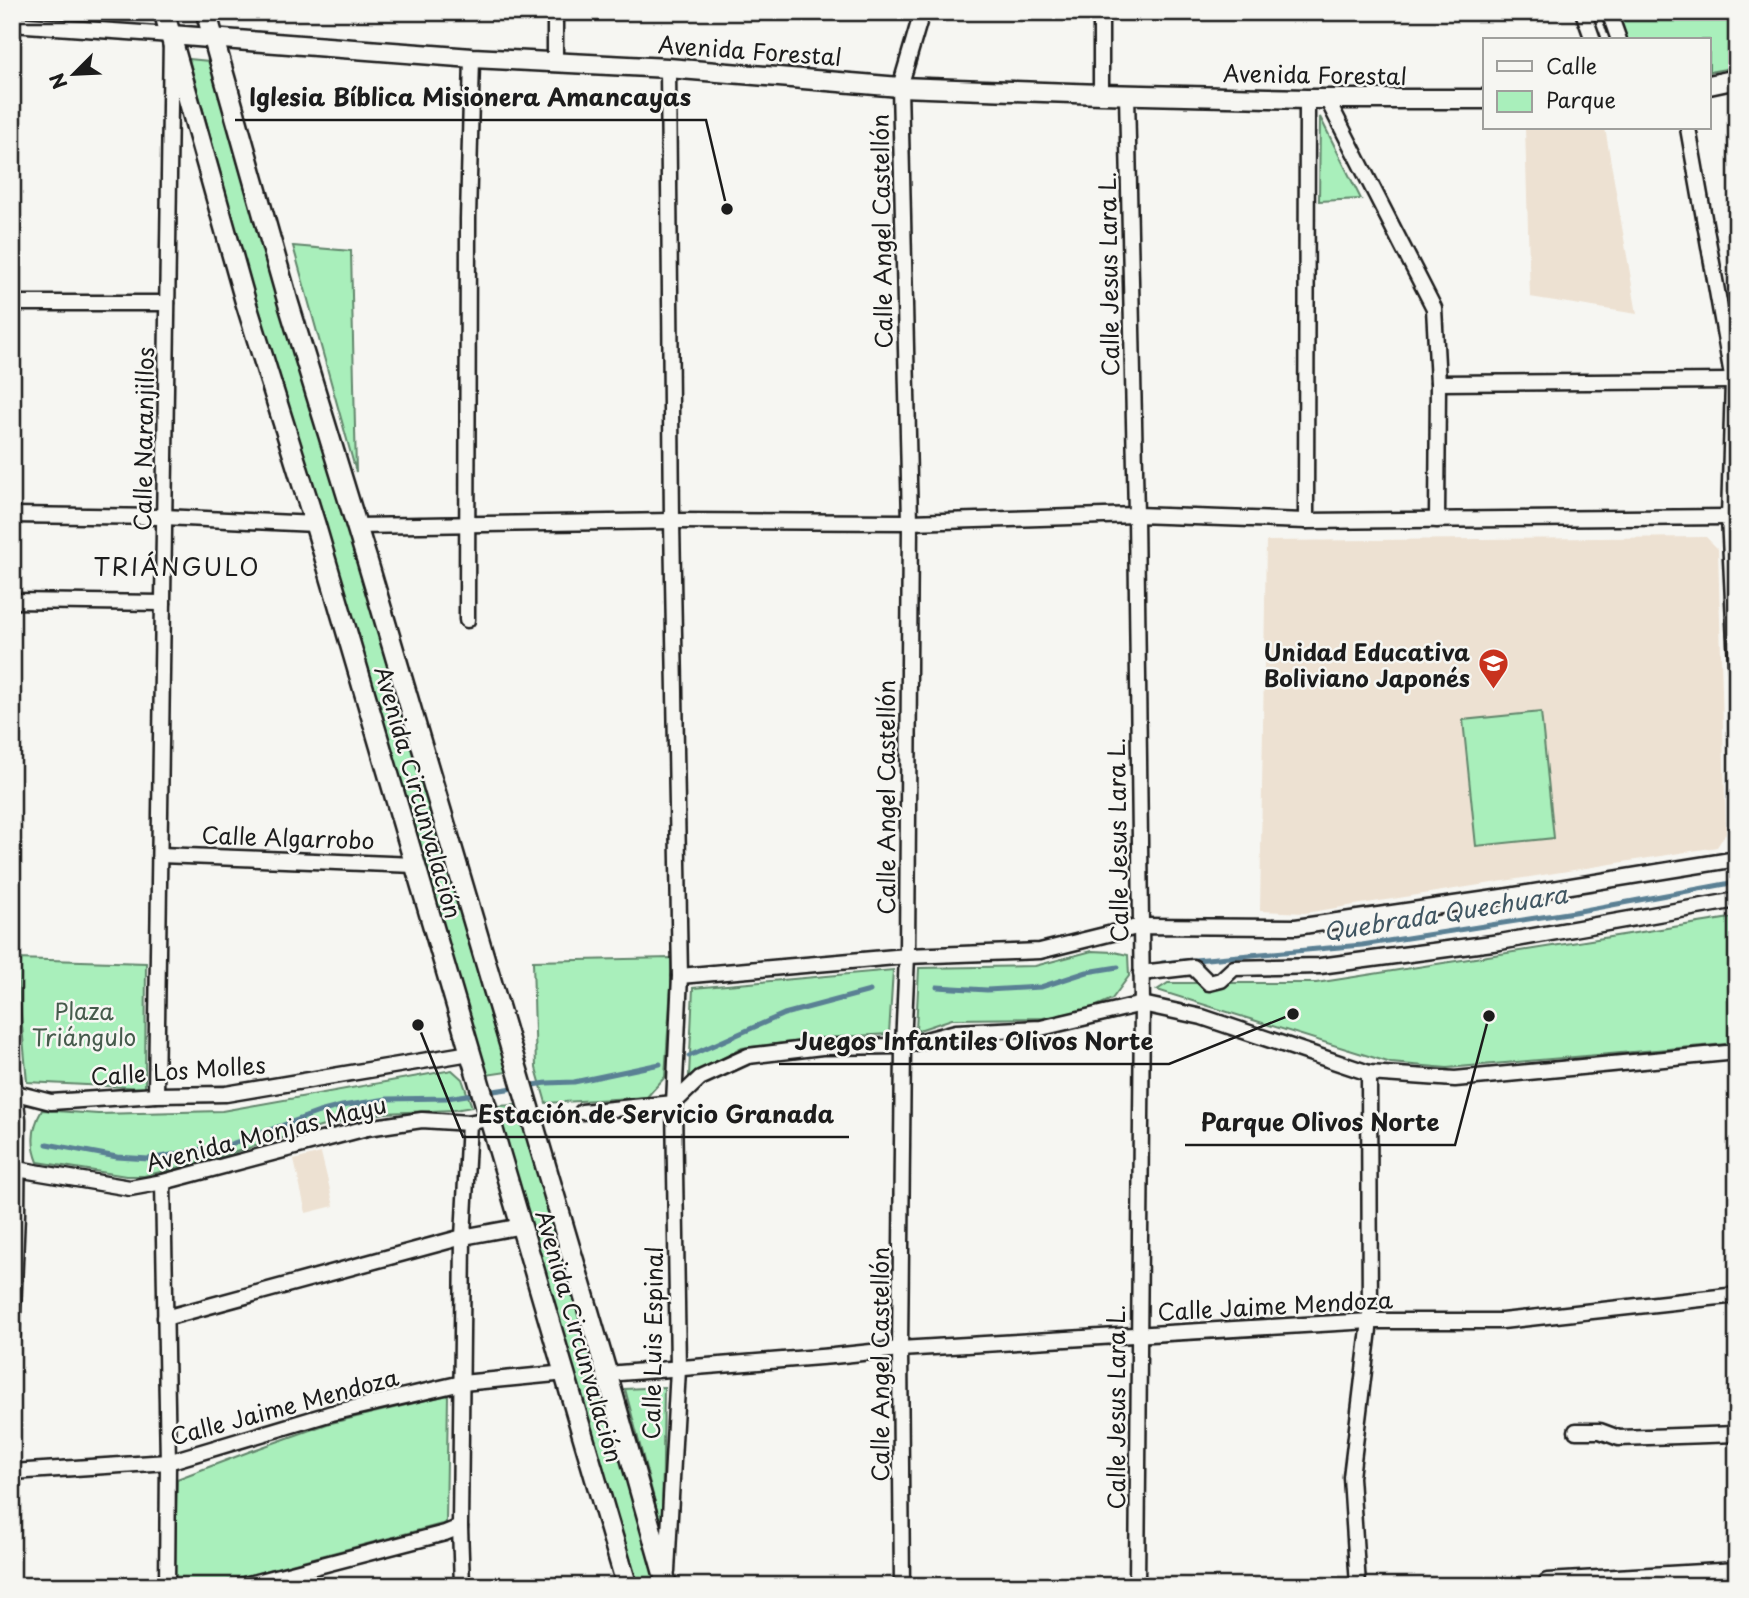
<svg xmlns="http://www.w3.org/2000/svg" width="1749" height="1598" font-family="'Playpen Sans',sans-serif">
<rect width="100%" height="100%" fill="#f6f6f2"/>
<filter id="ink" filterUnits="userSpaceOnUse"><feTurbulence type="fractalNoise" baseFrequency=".0143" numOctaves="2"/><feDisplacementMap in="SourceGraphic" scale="14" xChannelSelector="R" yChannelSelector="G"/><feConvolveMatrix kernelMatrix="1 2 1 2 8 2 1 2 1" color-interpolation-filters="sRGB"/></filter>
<g filter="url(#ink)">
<g fill="#ede1d2">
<polygon points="1525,128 1605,128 1637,314 1530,297"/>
<polygon points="1706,537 1718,549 1726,833 1717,847 1305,913 1260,911 1266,541"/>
<polygon points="321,1153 334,1206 306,1213 294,1160"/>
</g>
<g fill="#a9efbb" stroke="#62866c" stroke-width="2">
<polygon points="1617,12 1737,12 1737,67 1709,72 1709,40 1627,40"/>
<polygon points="189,59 209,61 277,301 315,421 507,1072 487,1075 324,520 253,292"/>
<polygon points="1320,117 1361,199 1319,201"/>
<polygon points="293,246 351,251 356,472"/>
<polygon points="1541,712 1554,838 1476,846 1463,720"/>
<polygon points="1737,917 1737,1043 1447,1068 1391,1063 1157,990 1168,983 1316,983"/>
<polygon points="1092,951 1114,952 1128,955 1129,976 1112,999 1088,1010 1043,1018 952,1019 916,1031 919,968 1035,966"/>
<polygon points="671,958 671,986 665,1077 647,1097 546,1103 536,1068 533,961"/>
<polygon points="16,959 146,963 145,1088 27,1082"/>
<polygon points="893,970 889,1034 823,1038 742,1048 689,1076 693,988"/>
<path d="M 452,1070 L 462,1079 L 472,1107 L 454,1110 L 384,1113 L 327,1125 L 205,1161 L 144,1176 L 126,1176 L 38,1162 C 31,1145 32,1127 42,1110 L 98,1114 L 222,1111 Z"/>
<polygon points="518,1105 658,1586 637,1586 495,1106"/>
<polygon points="664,1387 662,1529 625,1389"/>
<polygon points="448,1395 446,1523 207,1586 174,1586 177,1479 251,1451 327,1424"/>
</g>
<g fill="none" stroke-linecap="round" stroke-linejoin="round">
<g stroke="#5a8094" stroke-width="5">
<polyline points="1162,963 1362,945 1574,912 1731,883"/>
<polyline points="937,987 987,990 1041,987 1087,972 1118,967"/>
<polyline points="689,1056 784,1014 870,991"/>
<polyline points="47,1144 117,1157 149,1159 231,1144 319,1112 342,1106 387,1099 447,1098 547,1083 574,1082 660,1064"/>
</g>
<defs>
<g id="minor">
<polyline points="1583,12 1593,40"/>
<polyline points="1609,12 1619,40"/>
<polyline points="12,24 171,35 156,1095"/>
<polyline points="555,63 555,12"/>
<polyline points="1101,94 1101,12"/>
<polyline points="1127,94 1136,515 1142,1004 1137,1586"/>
<polyline points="1327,99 1434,308 1438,383 1437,520"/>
<polyline points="1688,128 1733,381 1729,517 1737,684"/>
<polyline points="12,303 167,303"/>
<polyline points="1438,383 1733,381"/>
<polyline points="12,515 164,517 315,524"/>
<polyline points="1306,521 1307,99"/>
<polyline points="356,526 672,521 910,522 1136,515 1306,521 1729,517"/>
<polyline points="12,601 163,603"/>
<polyline points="467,620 468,219 472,58"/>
<polyline points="160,855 415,865"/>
<polyline points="1141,973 1193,967 1209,983 1221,980 1234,968 1320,966 1500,942 1737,900"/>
<polyline points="680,976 907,956 1040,951 1141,926 1296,927 1509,896 1737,859"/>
<polyline points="12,1070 18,1119 17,1214 12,1336"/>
<polyline points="12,1092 51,1102 156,1095 226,1094 470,1053"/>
<polyline points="582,1112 674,1103 700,1078 748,1056 822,1047 903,1046 956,1032 1041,1028 1142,1004 1202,1017 1369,1073 1455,1079 1737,1052"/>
<polyline points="12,1166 17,1169 130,1188 163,1182 367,1128 422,1120 469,1123 490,1118"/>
<polyline points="163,1182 168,1462 167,1586"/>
<polyline points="165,1318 463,1237 522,1226"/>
<polyline points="607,1374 833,1356 900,1349 1370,1321 1502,1321 1737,1295"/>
<polyline points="1576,1431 1600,1431 1619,1438 1737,1434"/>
<polyline points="12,1472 168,1462 332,1413 462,1383 566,1373"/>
<polyline points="667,1571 678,1369 674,1103 680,976 672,521 668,68"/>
<polyline points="1547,1581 1737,1570"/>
<polyline points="241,1586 445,1533 460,1527"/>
<polyline points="462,1586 460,1527 463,1237 469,1123"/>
<polyline points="902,1586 900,1349 903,1046 907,956 910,522 900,87 922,12"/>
<polyline points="1358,1586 1351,1477 1370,1321 1369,1073"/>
</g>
<g id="tertiary">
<polyline points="171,35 472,58 668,68 900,87 1101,94 1307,99 1485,99"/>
<polyline points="1709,85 1737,79"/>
</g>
<g id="secondary">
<polyline points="164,12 245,300 315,524 627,1586"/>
<polyline points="206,12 288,302 367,560 607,1374 667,1586"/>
</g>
</defs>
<use href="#minor" stroke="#1c1c1c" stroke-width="19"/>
<use href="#tertiary" stroke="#1c1c1c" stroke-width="23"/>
<use href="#secondary" stroke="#1c1c1c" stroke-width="24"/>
<use href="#minor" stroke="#f6f6f2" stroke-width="14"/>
<use href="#tertiary" stroke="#f6f6f2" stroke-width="18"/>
<use href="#secondary" stroke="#f6f6f2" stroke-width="19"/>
</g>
</g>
<defs>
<symbol id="school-pin" viewBox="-11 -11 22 30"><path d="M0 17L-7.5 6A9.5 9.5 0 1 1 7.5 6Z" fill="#c8321e" stroke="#f6f6f2"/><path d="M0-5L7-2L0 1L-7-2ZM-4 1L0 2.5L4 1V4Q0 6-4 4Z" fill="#fff"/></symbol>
</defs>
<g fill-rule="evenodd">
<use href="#school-pin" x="1476" y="646" width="35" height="47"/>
</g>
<g text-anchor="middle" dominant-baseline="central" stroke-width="5" stroke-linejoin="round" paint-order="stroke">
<g font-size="23" fill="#1c1c1c" stroke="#f6f6f2">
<text transform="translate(750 50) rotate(4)">Avenida Forestal</text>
<text transform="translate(1315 74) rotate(1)">Avenida Forestal</text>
<text transform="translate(881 231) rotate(-91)">Calle Angel Castellón</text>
<text transform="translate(1108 274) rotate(-91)">Calle Jesus Lara L.</text>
<text transform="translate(143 439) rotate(-89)">Calle Naranjillos</text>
<text transform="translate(419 792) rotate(74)">Avenida Circunvalación</text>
<text transform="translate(885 797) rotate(-90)">Calle Angel Castellón</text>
<text transform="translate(288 837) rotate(2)">Calle Algarrobo</text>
<text transform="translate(1117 840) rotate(-91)">Calle Jesus Lara L.</text>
<text transform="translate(178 1070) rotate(-4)">Calle Los Molles</text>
<text transform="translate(266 1133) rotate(-14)">Avenida Monjas Mayu</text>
<text transform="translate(1275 1305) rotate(-3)">Calle Jaime Mendoza</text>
<text transform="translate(580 1336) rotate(74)">Avenida Circunvalación</text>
<text transform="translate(652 1343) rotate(-89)">Calle Luis Espinal</text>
<text transform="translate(879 1364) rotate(-90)">Calle Angel Castellón</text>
<text transform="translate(284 1406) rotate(-15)">Calle Jaime Mendoza</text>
<text transform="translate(1115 1407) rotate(-90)">Calle Jesus Lara L.</text>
</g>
<g font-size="23" font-weight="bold" fill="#1c1c1c" stroke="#f6f6f2" text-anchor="end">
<text x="1470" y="651">Unidad Educativa<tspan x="1470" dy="26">Boliviano Japonés</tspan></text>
</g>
<g font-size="23" fill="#465b4c" stroke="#f6f6f2">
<text x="84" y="1010">Plaza<tspan x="84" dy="26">Triángulo</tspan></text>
</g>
<g font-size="24" letter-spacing="2" fill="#1c1c1c" stroke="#f6f6f2">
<text x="177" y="566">TRIÁNGULO</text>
</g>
<g font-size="24" font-style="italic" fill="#405662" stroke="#f6f6f2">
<text transform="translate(1445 912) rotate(-9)">Quebrada Quechuara</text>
</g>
</g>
<path fill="none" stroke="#1c1c1c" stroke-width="2.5" d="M727 209L706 120H235M1293 1014L1169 1064H779M418 1025L463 1137H849M1489 1016L1455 1145H1185"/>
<g fill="#1c1c1c" stroke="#f6f6f2" stroke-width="2.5">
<circle cx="727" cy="209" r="7"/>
<circle cx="1293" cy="1014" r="7"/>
<circle cx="418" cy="1025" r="7"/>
<circle cx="1489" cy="1016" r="7"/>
</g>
<g font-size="24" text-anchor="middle" font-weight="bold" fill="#1c1c1c" stroke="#f6f6f2" stroke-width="5" stroke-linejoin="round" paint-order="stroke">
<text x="470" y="106">Iglesia Bíblica Misionera Amancayas</text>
<text x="974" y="1050">Juegos Infantiles Olivos Norte</text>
<text x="656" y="1123">Estación de Servicio Granada</text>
<text x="1320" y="1131">Parque Olivos Norte</text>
</g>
<rect width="1749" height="1598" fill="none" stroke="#f6f6f2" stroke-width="42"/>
<rect x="21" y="21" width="1707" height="1556" fill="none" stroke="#1c1c1c" stroke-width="2.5" filter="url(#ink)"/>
<rect x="1483" y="38" width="228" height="91" fill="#f6f6f2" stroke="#9f9f9c" stroke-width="2"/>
<rect x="1497" y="61" width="35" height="10" fill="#f6f6f2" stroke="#9f9f9c" stroke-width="2"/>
<text x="1546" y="74" font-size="21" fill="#1c1c1c">Calle</text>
<rect x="1497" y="91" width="35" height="21" fill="#a9efbb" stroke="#9f9f9c" stroke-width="2"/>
<text x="1546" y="108" font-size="21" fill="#1c1c1c">Parque</text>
<g transform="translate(74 74) rotate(246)" stroke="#f6f6f2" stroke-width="5" paint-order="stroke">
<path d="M0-5L12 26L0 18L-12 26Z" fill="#1c1c1c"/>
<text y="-10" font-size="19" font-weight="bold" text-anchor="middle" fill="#1c1c1c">N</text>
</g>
</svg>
